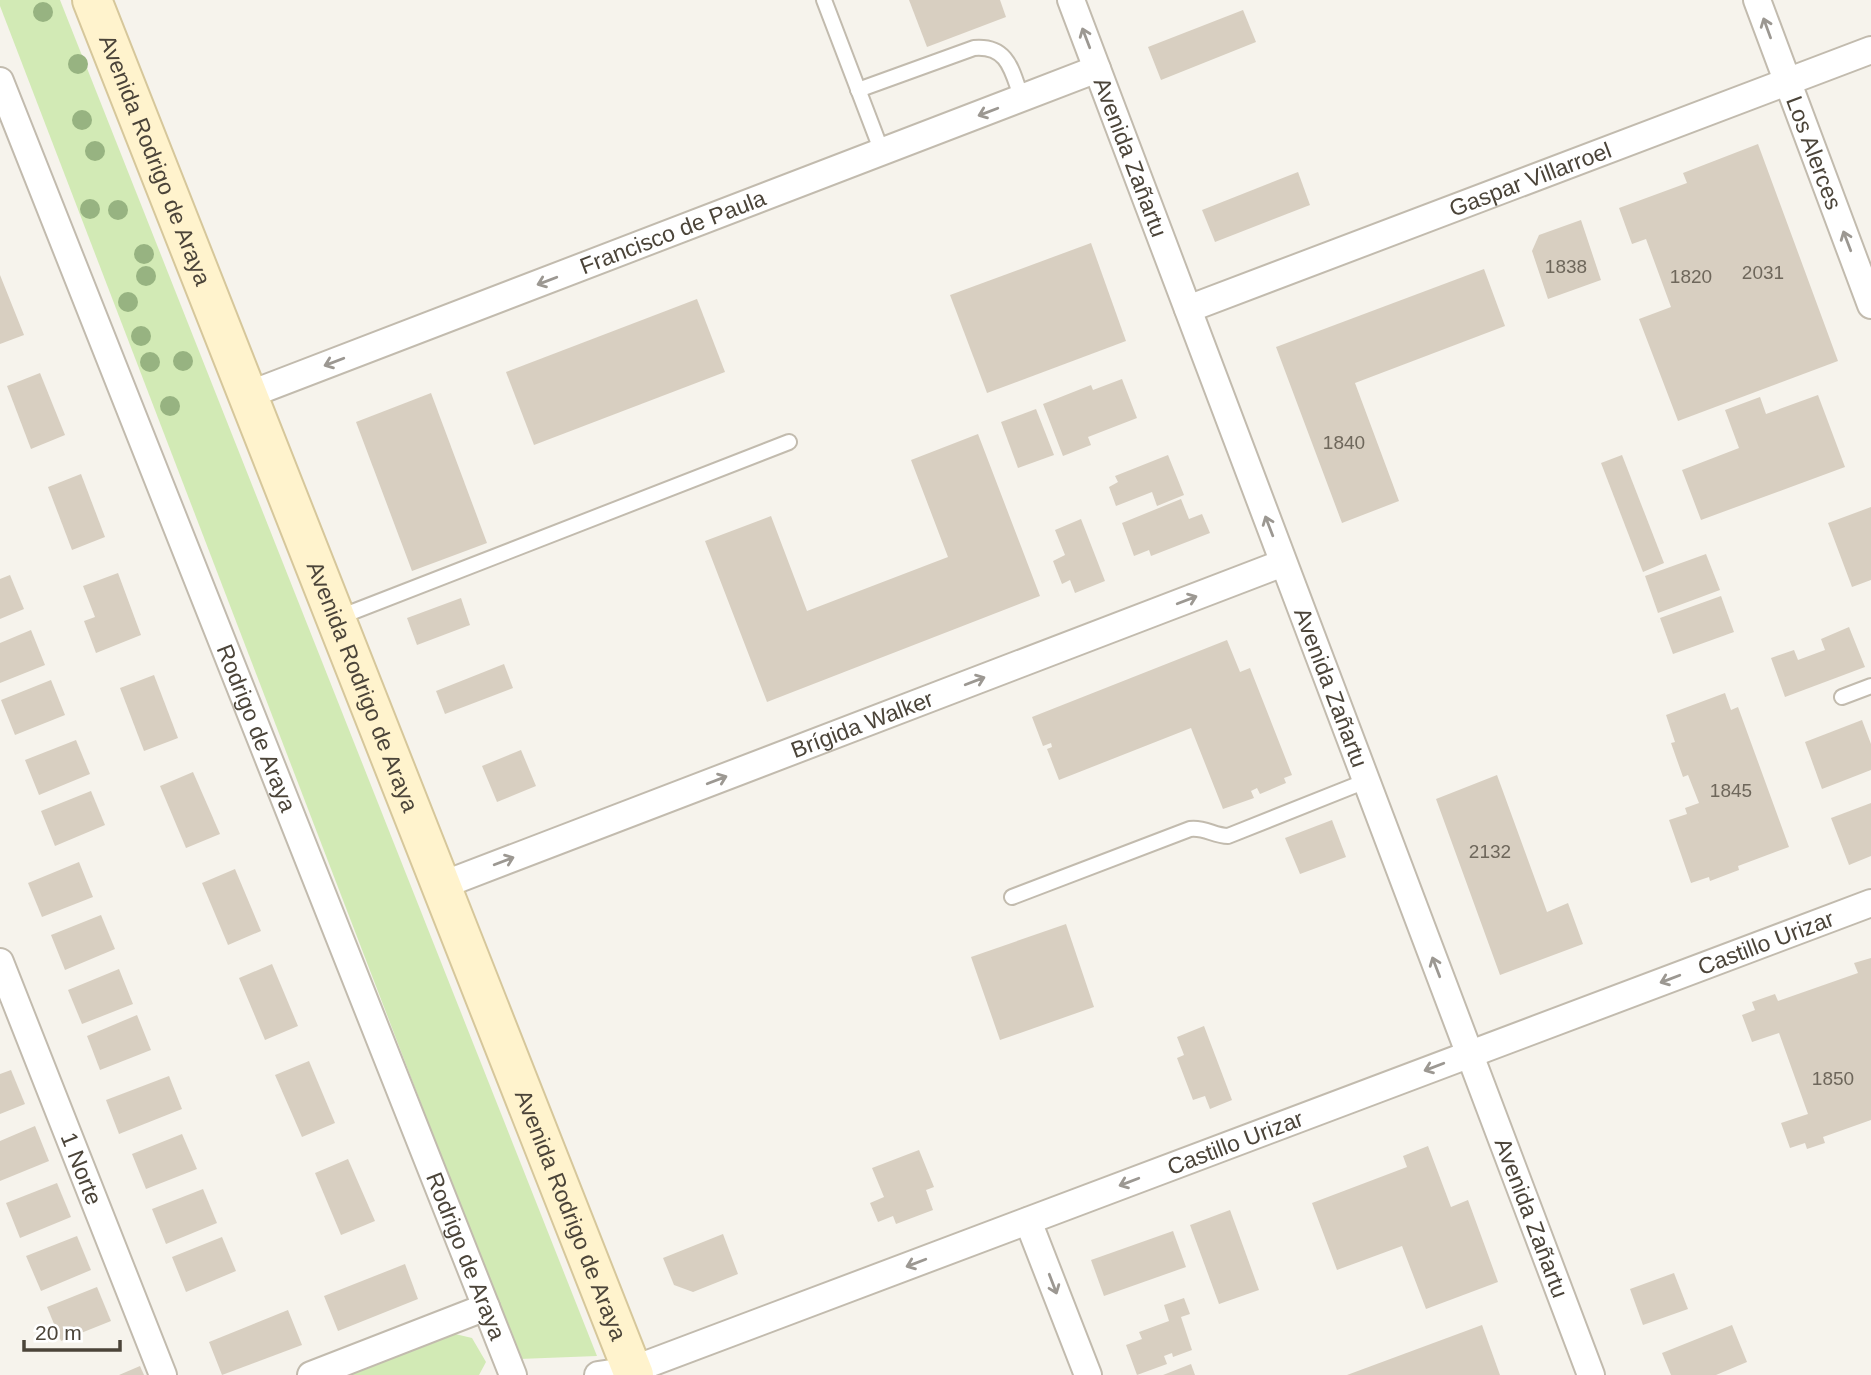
<svg xmlns="http://www.w3.org/2000/svg" width="1871" height="1375" font-family="Helvetica,sans-serif">
<rect width="100%" height="100%" fill="#f6f3ec"/>
<g fill="#d2eab5">
<polygon points="0,0 60,0 597,1356 519,1359 0,6"/>
<polygon points="451,1333 472,1338 486,1362 479,1375 345,1375"/>
</g>
<g fill="#d8cfc1">
<polygon points="909,0 1000,0 1006,17 927,47"/>
<polygon points="1243,10 1256,42 1161,80 1148,47"/>
<polygon points="1758,144 1838,361 1678,421 1639,319 1671,307 1646,239 1632,244 1619,208 1687,183 1683,173"/>
<polygon points="1298,172 1310,205 1215,242 1202,210"/>
<polygon points="1581,220 1601,280 1548,299 1532,251 1539,235"/>
<polygon points="1091,243 1126,341 987,393 950,295"/>
<polygon points="1484,269 1505,326 1355,383 1399,501 1342,523 1276,347"/>
<polygon points="0,275 24,335 0,344"/>
<polygon points="697,299 725,372 534,445 506,372"/>
<polygon points="40,373 65,435 31,449 7,386"/>
<polygon points="1122,379 1137,418 1088,437 1091,445 1063,456 1043,404 1091,385 1093,390"/>
<polygon points="431,393 487,543 412,571 356,422"/>
<polygon points="1818,395 1845,467 1701,520 1682,470 1739,448 1725,410 1760,397 1766,414"/>
<polygon points="1036,409 1054,455 1018,468 1001,422"/>
<polygon points="978,434 1040,596 767,702 705,541 771,516 807,611 948,557 911,460"/>
<polygon points="1168,455 1184,495 1157,506 1152,492 1116,506 1109,487 1118,482 1115,476"/>
<polygon points="1622,455 1664,563 1643,572 1601,463"/>
<polygon points="81,474 105,537 72,550 48,487"/>
<polygon points="1181,499 1189,519 1202,514 1210,533 1151,556 1149,550 1134,556 1122,523"/>
<polygon points="1871,507 1871,580 1852,587 1828,523"/>
<polygon points="1081,519 1105,581 1075,593 1070,580 1062,584 1053,561 1065,555 1055,530"/>
<polygon points="1706,554 1720,590 1658,613 1645,576"/>
<polygon points="118,573 141,635 96,653 84,621 95,617 83,586"/>
<polygon points="10,575 24,609 0,619 0,579"/>
<polygon points="1721,596 1734,632 1673,654 1660,618"/>
<polygon points="461,598 470,625 417,645 407,618"/>
<polygon points="1849,627 1865,667 1785,697 1771,658 1794,650 1798,660 1825,650 1821,639"/>
<polygon points="31,630 45,665 0,683 0,643"/>
<polygon points="1227,640 1240,672 1250,668 1292,775 1284,778 1286,783 1260,794 1257,788 1251,791 1254,798 1223,809 1191,728 1059,780 1047,749 1052,747 1051,743 1043,746 1032,717"/>
<polygon points="504,664 513,688 445,714 436,691"/>
<polygon points="154,675 178,738 144,751 120,688"/>
<polygon points="51,680 65,715 15,735 1,700"/>
<polygon points="1725,693 1731,710 1738,707 1789,847 1738,866 1739,870 1710,881 1709,877 1691,883 1669,820 1687,814 1685,808 1699,803 1688,775 1683,777 1671,743 1675,742 1666,715"/>
<polygon points="1862,720 1871,744 1871,770 1822,789 1805,742"/>
<polygon points="76,740 90,774 39,795 25,760"/>
<polygon points="521,750 536,786 497,802 482,766"/>
<polygon points="193,772 220,834 186,848 160,786"/>
<polygon points="1497,775 1547,912 1568,903 1583,944 1500,975 1436,799"/>
<polygon points="91,791 105,825 55,846 41,811"/>
<polygon points="1871,803 1871,856 1849,865 1831,818"/>
<polygon points="1332,820 1346,857 1300,874 1285,838"/>
<polygon points="79,862 93,897 42,917 28,883"/>
<polygon points="235,869 261,931 228,945 202,883"/>
<polygon points="101,915 115,949 65,970 51,935"/>
<polygon points="1066,924 1094,1007 1000,1040 971,957"/>
<polygon points="1871,958 1871,1120 1823,1137 1825,1143 1807,1149 1805,1143 1790,1148 1781,1123 1808,1114 1779,1033 1752,1042 1742,1015 1755,1010 1752,1002 1775,994 1778,1001 1858,973 1854,963"/>
<polygon points="272,964 298,1026 265,1040 239,978"/>
<polygon points="119,969 133,1004 82,1024 68,990"/>
<polygon points="137,1015 151,1050 100,1070 87,1036"/>
<polygon points="1204,1026 1232,1100 1210,1109 1205,1096 1193,1100 1177,1058 1184,1055 1177,1037"/>
<polygon points="309,1061 335,1123 302,1137 275,1075"/>
<polygon points="11,1070 25,1104 0,1114 0,1074"/>
<polygon points="169,1076 182,1109 119,1134 106,1100"/>
<polygon points="35,1126 49,1161 0,1181 0,1141"/>
<polygon points="182,1134 197,1169 146,1189 132,1154"/>
<polygon points="1428,1146 1451,1207 1468,1200 1498,1282 1426,1309 1402,1246 1337,1270 1312,1203 1407,1167 1403,1156"/>
<polygon points="919,1150 934,1187 926,1190 933,1210 896,1224 893,1216 878,1222 870,1203 884,1197 872,1168"/>
<polygon points="348,1159 375,1221 341,1235 315,1173"/>
<polygon points="57,1183 71,1217 20,1238 6,1203"/>
<polygon points="203,1189 217,1223 166,1244 152,1209"/>
<polygon points="1230,1210 1259,1290 1219,1304 1190,1225"/>
<polygon points="1173,1231 1186,1267 1104,1296 1091,1260"/>
<polygon points="723,1234 738,1274 693,1292 674,1285 663,1258"/>
<polygon points="77,1236 91,1270 41,1291 26,1256"/>
<polygon points="222,1237 236,1271 186,1292 172,1257"/>
<polygon points="405,1264 418,1299 338,1331 324,1296"/>
<polygon points="1674,1273 1688,1309 1643,1325 1630,1289"/>
<polygon points="97,1287 111,1321 61,1341 47,1307"/>
<polygon points="1184,1298 1190,1314 1181,1317 1192,1350 1173,1357 1172,1353 1164,1356 1167,1364 1137,1375 1126,1345 1142,1339 1139,1332 1169,1321 1164,1305"/>
<polygon points="288,1310 302,1345 222,1375 209,1342"/>
<polygon points="1482,1325 1500,1375 1347,1375"/>
<polygon points="1732,1325 1747,1362 1716,1375 1671,1375 1662,1353"/>
<polygon points="1191,1364 1195,1375 1163,1375"/>
<polygon points="140,1366 144,1375 119,1375"/>
</g>
<g fill="none" stroke-linecap="round" stroke-linejoin="round">
<defs>
<g id="lane">
<polyline points="824,0 882,152"/>
<path d="M 858,90 L 974,48 C 1009,45 1012,72 1022,99"/>
<polyline points="337,618 789,442"/>
<polyline points="1842,697 1871,686"/>
<path d="M 1012,897 L 1190,829 C 1205,827 1214,836 1228,836 L 1366,781"/>
</g>
<g id="street">
<path id="s1" d="M 1071,0 L 1591,1375"/>
<path id="s2" d="M 1757,0 L 1871,305"/>
<path id="s3" d="M 0,81 L 513,1375"/>
<path id="s4" d="M 1188,309 L 1871,50"/>
<path id="s5" d="M 248,395 L 1097,69"/>
<path id="s6" d="M 440,886 L 1283,563"/>
<path id="s7" d="M 0,962 L 163,1375"/>
<polyline points="1028,1221 1088,1375"/>
<polyline points="311,1375 486,1307"/>
<path id="s8" d="M 598,1375 L 632,1370 L 1871,903"/>
</g>
<g id="secondary">
<path id="s9" d="M 92,0 L 634,1375"/>
</g>
</defs>
<use href="#lane" stroke="#c2bbae" stroke-width="18"/>
<use href="#street" stroke="#c2bbae" stroke-width="30"/>
<use href="#secondary" stroke="#d6c79b" stroke-width="42"/>
<use href="#lane" stroke="#fff" stroke-width="14"/>
<use href="#street" stroke="#fff" stroke-width="26"/>
<use href="#secondary" stroke="#fff3cd" stroke-width="38"/>
</g>
<g fill="#97b381">
<circle cx="43" cy="12" r="10"/>
<circle cx="78" cy="64" r="10"/>
<circle cx="82" cy="120" r="10"/>
<circle cx="95" cy="151" r="10"/>
<circle cx="90" cy="209" r="10"/>
<circle cx="118" cy="210" r="10"/>
<circle cx="144" cy="254" r="10"/>
<circle cx="146" cy="276" r="10"/>
<circle cx="128" cy="302" r="10"/>
<circle cx="141" cy="336" r="10"/>
<circle cx="183" cy="361" r="10"/>
<circle cx="150" cy="362" r="10"/>
<circle cx="170" cy="406" r="10"/>
</g>
<defs><path id="oneway-shaft" d="M-6 0H5M1.5-3L5.5 0L1.5 3" fill="none" stroke-width="1.6" stroke-linecap="round" stroke-linejoin="round" transform="scale(1.75)"/></defs>
<g stroke="#9c9892">
<use href="#oneway-shaft" transform="translate(1767 28) rotate(-110)"/>
<use href="#oneway-shaft" transform="translate(1086 38) rotate(-111)"/>
<use href="#oneway-shaft" transform="translate(988 112) rotate(159)"/>
<use href="#oneway-shaft" transform="translate(1847 241) rotate(-111)"/>
<use href="#oneway-shaft" transform="translate(547 281) rotate(159)"/>
<use href="#oneway-shaft" transform="translate(334 362) rotate(159)"/>
<use href="#oneway-shaft" transform="translate(1269 526) rotate(-111)"/>
<use href="#oneway-shaft" transform="translate(1187 600) rotate(-21)"/>
<use href="#oneway-shaft" transform="translate(975 681) rotate(-21)"/>
<use href="#oneway-shaft" transform="translate(717 780) rotate(-21)"/>
<use href="#oneway-shaft" transform="translate(504 861) rotate(-21)"/>
<use href="#oneway-shaft" transform="translate(1436 967) rotate(-111)"/>
<use href="#oneway-shaft" transform="translate(1670 979) rotate(159)"/>
<use href="#oneway-shaft" transform="translate(1434 1067) rotate(159)"/>
<use href="#oneway-shaft" transform="translate(1129 1182) rotate(159)"/>
<use href="#oneway-shaft" transform="translate(916 1263) rotate(159)"/>
<use href="#oneway-shaft" transform="translate(1053 1284) rotate(69)"/>
</g>
<g text-anchor="middle" dominant-baseline="central" stroke-width="5" stroke-linejoin="round" paint-order="stroke">
<g font-size="19" fill="#6e675b">
<text x="1566" y="266">1838</text>
<text x="1763" y="272">2031</text>
<text x="1691" y="276">1820</text>
<text x="1344" y="442">1840</text>
<text x="1731" y="790">1845</text>
<text x="1490" y="851">2132</text>
<text x="1833" y="1078">1850</text>
</g>
<g font-size="23" fill="#4b4439" stroke="#fff">
<text stroke="none"><textPath href="#s2" startOffset="163">Los Alerces</textPath></text>
<text stroke="none"><textPath href="#s1" startOffset="168">Avenida Zañartu</textPath></text>
<text stroke="none"><textPath href="#s9" startOffset="172">Avenida Rodrigo de Araya</textPath></text>
<text stroke="none"><textPath href="#s4" startOffset="366">Gaspar Villarroel</textPath></text>
<text stroke="none"><textPath href="#s5" startOffset="455">Francisco de Paula</textPath></text>
<text stroke="none"><textPath href="#s9" startOffset="738">Avenida Rodrigo de Araya</textPath></text>
<text stroke="none"><textPath href="#s1" startOffset="735">Avenida Zañartu</textPath></text>
<text stroke="none"><textPath href="#s6" startOffset="452">Brígida Walker</textPath></text>
<text stroke="none"><textPath href="#s3" startOffset="696">Rodrigo de Araya</textPath></text>
<text stroke="none"><textPath href="#s8" startOffset="1246">Castillo Urizar</textPath></text>
<text stroke="none"><textPath href="#s8" startOffset="679">Castillo Urizar</textPath></text>
<text stroke="none"><textPath href="#s7" startOffset="222">1 Norte</textPath></text>
<text stroke="none"><textPath href="#s9" startOffset="1306">Avenida Rodrigo de Araya</textPath></text>
<text stroke="none"><textPath href="#s1" startOffset="1302">Avenida Zañartu</textPath></text>
<text stroke="none"><textPath href="#s3" startOffset="1264">Rodrigo de Araya</textPath></text>
</g>
</g>
<path d="M24 1340v10h96v-10" fill="none" stroke="#4b4439" stroke-width="3.5"/>
<text x="35" y="1340" font-size="21" fill="#4b4439" stroke="#ffffff" stroke-width="5" paint-order="stroke">20 m</text>
</svg>
